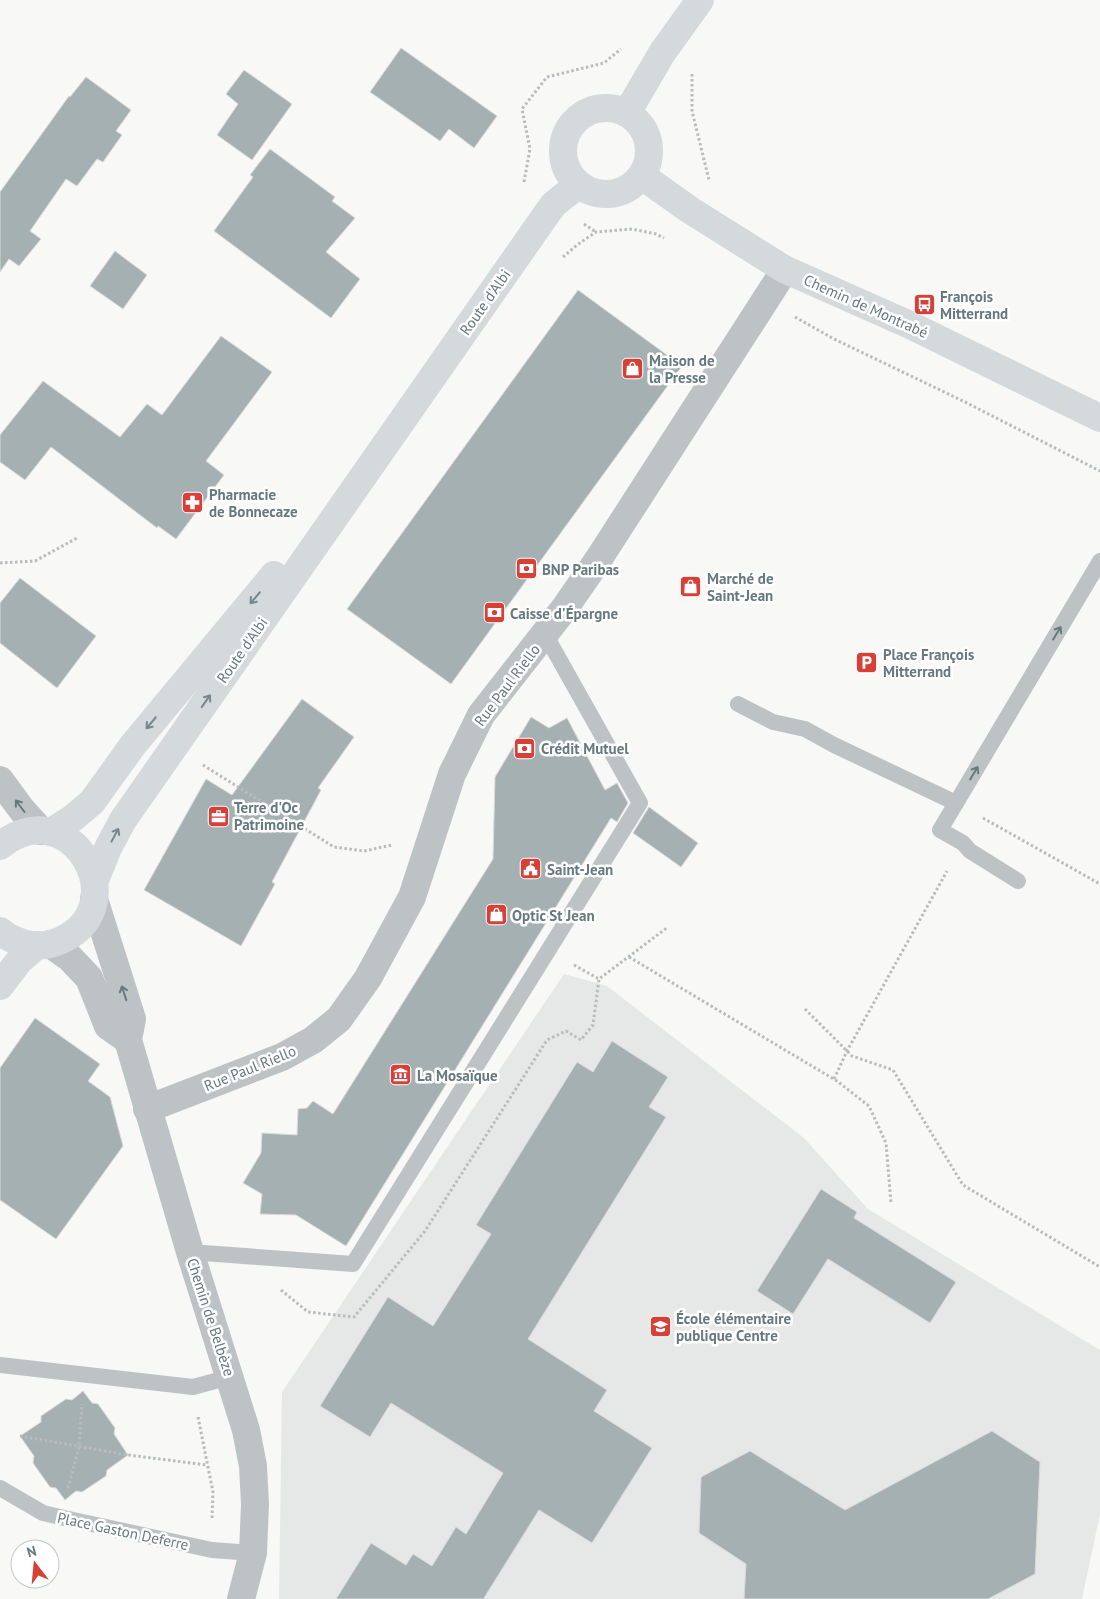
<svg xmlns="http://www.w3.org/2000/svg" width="1100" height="1599" font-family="'PT Sans',sans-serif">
<rect width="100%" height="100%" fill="#f8f8f6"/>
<polygon fill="#e6e8e7" points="564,974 607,986 804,1138 868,1209 1100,1350 1100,1514 1082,1599 279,1599 282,1392"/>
<g fill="#a5b0b3" stroke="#dadad8">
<polygon points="401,48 497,116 474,148 449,129 440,141 370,92"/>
<polygon points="244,70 292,104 252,160 217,135 238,104 226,94"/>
<polygon points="86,77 131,110 116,131 122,135 103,162 97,159 77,186 66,179 30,231 41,239 19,266 9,259 0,272 0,192 69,96 70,97"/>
<polygon points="270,149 335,197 332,201 355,218 326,252 360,279 331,318 214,231 253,177 250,175"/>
<polygon points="115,251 147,275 123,309 90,286"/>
<polygon points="578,290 682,366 451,684 347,609"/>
<polygon points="221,336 272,372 206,461 224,475 176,539 158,526 157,528 51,447 25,480 0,462 0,435 43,381 120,437 147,404 162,415"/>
<polygon points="20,578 96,636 57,688 0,643 0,603"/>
<polygon points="302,699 354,737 318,788 321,790 272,882 275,884 241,946 144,890 206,779 232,795"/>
<polygon points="531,717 549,728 567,718 605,790 617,783 628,803 617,822 611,818 346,1246 296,1215 260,1214 262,1194 243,1183 261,1153 262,1133 297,1135 298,1109 307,1108 313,1101 333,1114 493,859 495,777"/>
<polygon points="649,807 698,843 681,867 633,833"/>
<polygon points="35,1018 100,1064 88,1081 110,1097 123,1146 56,1239 0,1200 0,1068"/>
<polygon points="612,1041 668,1077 649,1107 666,1117 528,1339 607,1390 594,1411 652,1448 592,1543 539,1510 484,1598 486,1599 336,1599 371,1543 406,1565 413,1554 432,1566 456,1527 466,1534 503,1473 391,1403 370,1437 320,1406 388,1297 433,1326 491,1234 476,1225 577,1062 593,1072"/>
<polygon points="821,1189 857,1212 854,1218 956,1282 930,1323 828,1259 793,1314 757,1291"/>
<polygon points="83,1391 92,1403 98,1404 115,1428 114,1434 128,1455 107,1470 106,1476 82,1492 76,1491 65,1500 56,1488 50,1487 33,1463 34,1456 20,1436 41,1422 41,1416 66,1399 72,1400"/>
<polygon points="992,1431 1040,1462 1035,1574 988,1599 744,1599 746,1564 699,1533 701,1477 750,1451 845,1510"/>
</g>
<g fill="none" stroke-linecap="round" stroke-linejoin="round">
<g stroke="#b8bcbe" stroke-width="3" stroke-dasharray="2.5 2.5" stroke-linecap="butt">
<polyline points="692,74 692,111 709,180"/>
<polyline points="524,182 530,149 522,109 547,77 604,63 621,49"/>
<polyline points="584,224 596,232"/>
<polyline points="563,257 577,245 596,232 632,229 656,234 664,238"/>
<polyline points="795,317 834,339 963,401 1100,471"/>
<polyline points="0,563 35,561 77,538"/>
<polyline points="203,765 334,847 364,851 392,845"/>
<polyline points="983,818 1100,884"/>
<polyline points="629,957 837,1081 869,1106 886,1143 891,1203"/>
<polyline points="574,965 599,979"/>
<polyline points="805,1009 852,1056 893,1070 963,1185 1100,1267"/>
<polyline points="834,1079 847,1051 947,871"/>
<polyline points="281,1290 308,1312 354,1317 425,1231 547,1040 566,1031 581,1040 593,1025 599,979 668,927"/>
<polyline points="198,1417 213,1492 212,1519"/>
<polyline points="20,1436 128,1455 207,1465"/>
<polyline points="68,1488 79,1447 82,1404"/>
</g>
<g stroke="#bdc3c5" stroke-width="16">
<polyline points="738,704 773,722 805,729 834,745 956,803"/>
<polyline points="1018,881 970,851 963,843 940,830 1100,561"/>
<polyline points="190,1252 353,1264 640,803 545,634"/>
<polyline points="0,1365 193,1387 230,1377"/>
<polyline points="0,1488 43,1513 64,1518 212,1550 253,1553"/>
</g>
<g stroke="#bdc3c5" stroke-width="28">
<polyline points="0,780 22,810 41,831"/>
<polyline points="94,899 132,1019 128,1040 190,1252 246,1430 253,1466 255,1504 253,1553 241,1599"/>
<polyline points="50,944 70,958 89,978 108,1026 128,1040"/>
<polyline points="147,1109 282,1057 313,1040 339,1019 368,978 412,897 452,774 481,715 564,609 598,560 777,282 784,269"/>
</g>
<polyline stroke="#d4d9db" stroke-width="28" points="642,176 690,210 784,269 910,325 1100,418"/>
<g stroke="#d4d9db" stroke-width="28">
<circle cx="606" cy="151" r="43"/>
<polyline points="627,113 662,53 700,0"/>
<polyline points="51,832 73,818 92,802 133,745 274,575"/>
<path d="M 0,846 C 71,787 142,912 54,943 C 36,949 14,943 0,931"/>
<polyline points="95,880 108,848 123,820 548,212 554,204 578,185"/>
<polyline points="0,986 19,961 37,945"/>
</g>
</g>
<defs><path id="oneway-shaft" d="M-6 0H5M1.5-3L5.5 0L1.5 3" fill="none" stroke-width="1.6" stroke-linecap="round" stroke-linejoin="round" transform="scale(1.25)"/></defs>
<g stroke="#76878d">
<use href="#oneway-shaft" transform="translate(255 598) rotate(130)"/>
<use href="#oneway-shaft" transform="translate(206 701) rotate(-55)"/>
<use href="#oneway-shaft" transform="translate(151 723) rotate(130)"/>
<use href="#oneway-shaft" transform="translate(115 835) rotate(-62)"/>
</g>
<g stroke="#66797f">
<use href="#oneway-shaft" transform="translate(1057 633) rotate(-59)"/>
<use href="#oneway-shaft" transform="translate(974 773) rotate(-59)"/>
<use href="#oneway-shaft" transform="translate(20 806) rotate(-127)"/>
<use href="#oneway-shaft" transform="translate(124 993) rotate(-108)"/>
</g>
<defs>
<symbol id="bus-square" viewBox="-11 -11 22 22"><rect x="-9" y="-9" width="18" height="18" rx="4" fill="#d73f37" stroke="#fff"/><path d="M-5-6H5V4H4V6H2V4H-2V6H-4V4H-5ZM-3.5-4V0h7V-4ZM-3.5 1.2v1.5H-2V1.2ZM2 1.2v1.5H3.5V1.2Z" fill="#fff"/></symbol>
<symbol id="shop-square" viewBox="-11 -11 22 22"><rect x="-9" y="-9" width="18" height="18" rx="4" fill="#d73f37" stroke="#fff"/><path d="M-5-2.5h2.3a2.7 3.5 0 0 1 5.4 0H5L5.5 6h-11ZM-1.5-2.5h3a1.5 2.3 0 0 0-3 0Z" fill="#fff"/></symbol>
<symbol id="pharmacy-square" viewBox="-11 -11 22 22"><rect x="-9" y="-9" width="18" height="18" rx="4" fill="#d73f37" stroke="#fff"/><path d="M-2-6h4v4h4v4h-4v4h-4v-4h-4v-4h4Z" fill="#fff"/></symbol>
<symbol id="bank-square" viewBox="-11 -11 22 22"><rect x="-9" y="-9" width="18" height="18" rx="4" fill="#d73f37" stroke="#fff"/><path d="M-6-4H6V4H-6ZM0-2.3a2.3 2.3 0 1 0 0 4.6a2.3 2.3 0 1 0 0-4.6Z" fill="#fff"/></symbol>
<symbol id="parking-square" viewBox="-11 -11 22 22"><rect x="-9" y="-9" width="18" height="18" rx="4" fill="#d73f37" stroke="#fff"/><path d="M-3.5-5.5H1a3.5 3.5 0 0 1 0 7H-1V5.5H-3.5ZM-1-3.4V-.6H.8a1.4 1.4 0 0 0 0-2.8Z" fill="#fff"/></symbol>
<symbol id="office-square" viewBox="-11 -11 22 22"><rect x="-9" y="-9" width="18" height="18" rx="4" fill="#d73f37" stroke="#fff"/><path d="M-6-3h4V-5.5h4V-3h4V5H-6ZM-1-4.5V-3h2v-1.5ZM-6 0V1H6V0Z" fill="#fff"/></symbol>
<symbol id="civic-square" viewBox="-11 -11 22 22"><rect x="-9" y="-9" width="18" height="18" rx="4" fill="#d73f37" stroke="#fff"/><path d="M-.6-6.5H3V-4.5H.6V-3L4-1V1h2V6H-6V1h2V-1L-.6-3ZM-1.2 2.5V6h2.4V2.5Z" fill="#fff"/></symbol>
<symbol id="museum-square" viewBox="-11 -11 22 22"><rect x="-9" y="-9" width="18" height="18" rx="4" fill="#d73f37" stroke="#fff"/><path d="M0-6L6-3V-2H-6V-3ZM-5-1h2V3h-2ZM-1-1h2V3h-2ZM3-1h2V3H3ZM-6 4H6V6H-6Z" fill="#fff"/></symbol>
<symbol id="school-square" viewBox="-11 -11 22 22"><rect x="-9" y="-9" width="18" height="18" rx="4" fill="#d73f37" stroke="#fff"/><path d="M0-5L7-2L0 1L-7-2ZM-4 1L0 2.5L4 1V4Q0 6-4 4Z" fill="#fff"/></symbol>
</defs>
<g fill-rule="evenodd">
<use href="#bus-square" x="912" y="292" width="25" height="25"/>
<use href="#shop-square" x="620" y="356" width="25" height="25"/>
<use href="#pharmacy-square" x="180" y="490" width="25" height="25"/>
<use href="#bank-square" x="514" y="556" width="25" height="25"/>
<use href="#shop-square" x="678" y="574" width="25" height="25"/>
<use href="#bank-square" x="482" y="600" width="25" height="25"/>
<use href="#parking-square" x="854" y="650" width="25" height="25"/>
<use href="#bank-square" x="512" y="736" width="25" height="25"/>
<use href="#office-square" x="206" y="804" width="25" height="25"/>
<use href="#civic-square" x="518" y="856" width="25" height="25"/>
<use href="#shop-square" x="484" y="902" width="25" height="25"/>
<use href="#museum-square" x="388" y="1062" width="25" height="25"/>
<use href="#school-square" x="648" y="1314" width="25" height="25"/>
</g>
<g text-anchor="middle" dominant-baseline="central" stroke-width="5" stroke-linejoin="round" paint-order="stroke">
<g font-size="15" font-weight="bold" fill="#66797f" stroke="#fff" text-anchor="start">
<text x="940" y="296">François<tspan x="940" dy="17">Mitterrand</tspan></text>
<text x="649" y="360">Maison de<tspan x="649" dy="17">la Presse</tspan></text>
<text x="209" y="494">Pharmacie<tspan x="209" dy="17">de Bonnecaze</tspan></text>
<text x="542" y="569">BNP Paribas</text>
<text x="707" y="578">Marché de<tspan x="707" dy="17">Saint-Jean</tspan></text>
<text x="510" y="613">Caisse d'Épargne</text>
<text x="883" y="654">Place François<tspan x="883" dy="17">Mitterrand</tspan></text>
<text x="541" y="748">Crédit Mutuel</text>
<text x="234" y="807">Terre d'Oc<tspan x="234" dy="17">Patrimoine</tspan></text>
<text x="547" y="869">Saint-Jean</text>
<text x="512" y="915">Optic St Jean</text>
<text x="417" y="1075">La Mosaïque</text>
<text x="676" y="1318">École élémentaire<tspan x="676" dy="17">publique Centre</tspan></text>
</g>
<g font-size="15" fill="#66797f" stroke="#fff">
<text transform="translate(485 302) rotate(-55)">Route d'Albi</text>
<text transform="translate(866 306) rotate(24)">Chemin de Montrabé</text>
<text transform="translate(242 650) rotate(-55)">Route d'Albi</text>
<text transform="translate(507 685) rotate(-53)">Rue Paul Riello</text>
<text transform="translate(250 1068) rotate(-22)">Rue Paul Riello</text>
<text transform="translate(211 1317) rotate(72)">Chemin de Belbèze</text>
<text transform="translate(123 1531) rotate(12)">Place Gaston Deferre</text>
</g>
</g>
<g transform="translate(35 1564) rotate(344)"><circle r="24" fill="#ffffff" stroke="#c2c9cc"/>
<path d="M0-4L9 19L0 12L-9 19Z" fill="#d73f37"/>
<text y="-8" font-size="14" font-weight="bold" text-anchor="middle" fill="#66797f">N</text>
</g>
</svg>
